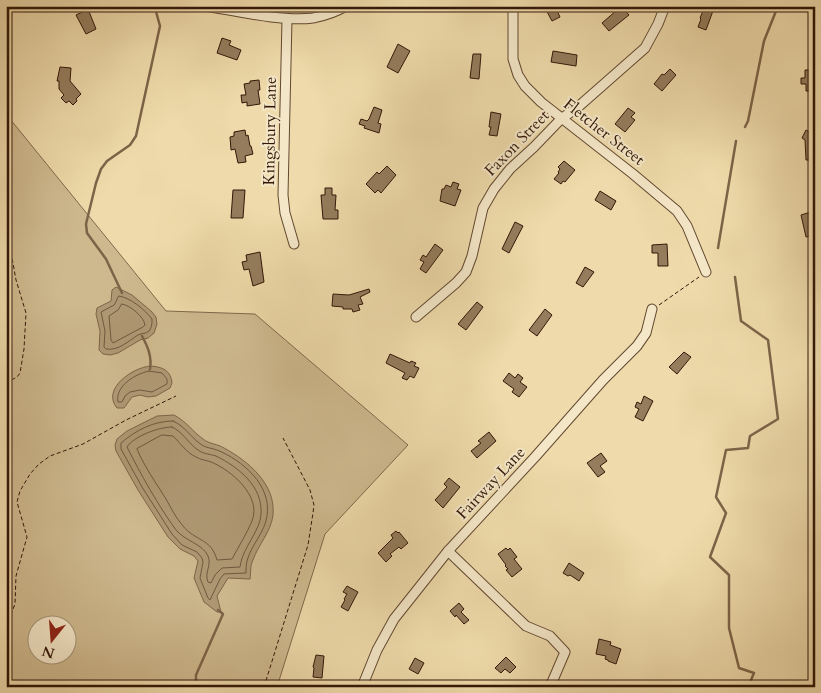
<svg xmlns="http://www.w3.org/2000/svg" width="821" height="693" font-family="Cardo,serif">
<rect width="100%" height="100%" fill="#eedaaa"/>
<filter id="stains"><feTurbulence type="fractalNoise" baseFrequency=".004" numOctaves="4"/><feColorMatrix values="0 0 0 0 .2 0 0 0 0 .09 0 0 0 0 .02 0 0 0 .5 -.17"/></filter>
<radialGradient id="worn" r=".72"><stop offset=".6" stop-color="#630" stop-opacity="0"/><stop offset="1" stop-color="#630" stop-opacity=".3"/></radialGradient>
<path fill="#ceb98e" stroke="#80684b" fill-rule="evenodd" d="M 6,114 L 166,311 L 255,314 L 408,445 L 325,534 L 277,687 L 6,687 ZM 38,626 L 68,626 L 68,656 L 38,656 Z"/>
<g fill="#ae9873" stroke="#7d6448">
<polygon points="116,287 132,295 151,311 156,317 157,324 154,333 148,338 140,340 118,353 110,355 103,354 99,350 100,331 96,314 97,308 111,301 112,290"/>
<path d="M 151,366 C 162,367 171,370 172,383 L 170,388 L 156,396 L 148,397 L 140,395 L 132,397 L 124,408 L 117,408 C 101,389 133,367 151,366 Z"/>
<path d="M 174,415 C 187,422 192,431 203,439 C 209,444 218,444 224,448 C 248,461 276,484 273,515 C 271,532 258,545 253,560 C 250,565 251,573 250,579 L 228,578 L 217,596 L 221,612 L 217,612 L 204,602 L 194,578 L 198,561 L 194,556 L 180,549 L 168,537 L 138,490 L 116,451 L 115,445 L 117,439 L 127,431 L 157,416 Z"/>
</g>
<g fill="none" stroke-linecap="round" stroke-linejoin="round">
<g stroke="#70583e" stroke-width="1">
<path d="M 119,296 C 131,298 144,309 152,319 C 152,323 152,327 149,331 C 146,334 142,333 138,335 C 128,341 119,351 106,349 L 104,347 L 105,331 L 101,312 L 114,305 Z"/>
<path d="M 122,304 C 130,305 144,317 145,325 L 143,327 L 113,343 L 111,340 L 109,316 L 118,310 Z"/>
<path d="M 149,371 L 162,373 L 167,379 L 167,384 L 152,392 L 140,390 L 130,392 L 125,396 L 122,402 L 118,402 C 115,386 135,374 149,371 Z"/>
<path d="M 173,421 C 185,426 191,438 202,445 C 206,448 212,448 217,450 C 242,460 272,485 267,516 C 265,532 251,545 247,561 C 246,565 246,569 246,573 L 224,574 L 220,579 L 210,600 L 208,598 L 200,578 L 203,562 L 202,558 L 197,552 L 182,545 L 172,534 L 142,487 L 121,449 L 121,443 C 136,430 154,421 173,421 Z"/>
<path d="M 172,427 C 183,432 188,443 198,450 C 203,454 210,454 216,456 C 238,467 263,486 261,514 C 261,530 242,548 240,567 L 222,568 L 215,575 L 211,583 L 208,582 C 204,573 212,565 208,556 C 203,544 185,541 176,530 C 159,507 140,473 127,447 C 134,436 159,427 172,427 Z"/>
<path d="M 162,435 L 173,436 C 180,443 187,453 196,457 C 201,460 206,460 211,462 C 231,470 262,496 252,521 C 247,533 239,546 232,559 L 217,560 C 211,538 195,541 183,526 C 176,518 171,508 166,499 C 156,483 144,466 137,449 Z"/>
</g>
<g stroke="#7d6448" stroke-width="2.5">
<polyline points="745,127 748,121 764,41 778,6"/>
<polyline points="718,248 736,141"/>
<polyline points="735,277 741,321 768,340 778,419 750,436 748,448 726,450 716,497 726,513 710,557 729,575 729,628 739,668 754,673 748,687"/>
<polyline points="122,293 106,259 87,233 86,224 96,183 101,169 107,161 130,145 136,136 160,26 155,8"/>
<path d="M 142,336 C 148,347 152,357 150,369"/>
<polyline points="196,687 196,675 223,614 218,610"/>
</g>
</g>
<g fill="#947c5c" stroke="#331708">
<polygon points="544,6 555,6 560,17 552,21"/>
<polygon points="705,6 714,8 706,30 698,27 701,19 700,18"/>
<polygon points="623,8 629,15 609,31 602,23 617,10 618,11"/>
<polygon points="88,9 96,29 86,34 76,15"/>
<polygon points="222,38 231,41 229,45 241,50 237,60 217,53"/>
<polygon points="398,44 410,51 398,73 387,67"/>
<polygon points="553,51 577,55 576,66 551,62"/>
<polygon points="473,54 481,54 479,79 470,78"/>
<polygon points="60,67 71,68 70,81 81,94 76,99 77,101 73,105 69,101 66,103 61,98 64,95 59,89 59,81 57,81"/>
<polygon points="670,69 676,75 662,91 654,84 662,74 664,75"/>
<polygon points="805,70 814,70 815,91 806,91 806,84 801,84 801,78 805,78"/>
<polygon points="259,80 260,90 258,90 260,104 247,106 247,102 242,103 241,95 246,95 244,84 250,83 250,81"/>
<polygon points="374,107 382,110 378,123 381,124 379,133 364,128 365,126 359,124 361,119 367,121 369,119"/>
<polygon points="628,108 635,113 631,117 635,120 625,132 615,124"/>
<polygon points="491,112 501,114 497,136 489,135 491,127 489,127"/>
<polygon points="245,130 246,136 248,135 250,146 251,146 253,154 245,156 246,162 238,163 235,149 231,150 230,137 234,136 234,132"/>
<polygon points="806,130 813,134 815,137 815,160 806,160 805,140 802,138"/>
<polygon points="564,161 575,170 565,182 563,181 561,184 554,179 559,173 558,172 560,169 558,167"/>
<polygon points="387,166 396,175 381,193 378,190 375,193 366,184 377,172 379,174"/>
<polygon points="453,182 459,184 457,189 461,190 455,206 440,201 442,189 444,189 446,185 451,187"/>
<polygon points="325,188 332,188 332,195 336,195 335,210 338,210 338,219 323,219 321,195 325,195"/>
<polygon points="233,190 245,190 243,218 231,218"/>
<polygon points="600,191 616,201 611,210 595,200"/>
<polygon points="814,211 815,235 806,237 801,215"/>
<polygon points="515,222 523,226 509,253 502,249"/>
<polygon points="435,244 443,250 426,273 420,269 424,262 420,260 423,255 426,257"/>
<polygon points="667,244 668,266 658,266 658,253 652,253 652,245"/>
<polygon points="260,252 264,282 253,286 249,269 244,270 242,262 247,261 246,255"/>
<polygon points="585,267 594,272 583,287 576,283"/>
<polygon points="369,289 370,292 360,297 363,304 358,305 360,310 353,312 352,309 343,309 343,307 332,306 333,294 349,295"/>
<polygon points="477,302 483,307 466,330 458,324"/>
<polygon points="545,309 552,315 537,336 529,330"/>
<polygon points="684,352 691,357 677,374 669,367"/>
<polygon points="390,354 410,363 411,361 416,363 414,366 419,368 414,378 410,376 407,380 402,378 405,373 386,363"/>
<polygon points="509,373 515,378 518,374 523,378 520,382 527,387 519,397 512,392 514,389 503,381"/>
<polygon points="644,396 653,401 643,421 635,417 639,409 635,407 637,402 641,404"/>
<polygon points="489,432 496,441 477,458 471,451 481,443 478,441"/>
<polygon points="601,453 607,461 600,466 605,472 598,477 587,463"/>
<polygon points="449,478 460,487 443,508 435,500 447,487 444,484"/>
<polygon points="396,531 398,533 399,532 408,543 401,549 399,547 390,554 392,556 386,562 378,553 393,538 391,535"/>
<polygon points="506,548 508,550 510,548 517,557 514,559 522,569 512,577 506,570 508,569 505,566 506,565 498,554"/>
<polygon points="569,563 584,573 579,581 570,575 568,576 563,573"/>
<polygon points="347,586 358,592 348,611 341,607 345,600 344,599 347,594 343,592"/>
<polygon points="459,603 464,609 461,612 469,620 464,624 456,615 455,617 450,611"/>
<polygon points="599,639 611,642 610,645 621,649 616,664 608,661 608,660 605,659 606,656 596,654"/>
<polygon points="316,655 324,656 322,678 313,677 314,668 313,667"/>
<polygon points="506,657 516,667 510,673 505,669 501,673 495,668"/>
<polygon points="415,658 424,663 418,674 409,669"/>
</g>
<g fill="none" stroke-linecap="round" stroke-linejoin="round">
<defs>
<g id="minor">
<path d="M 205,6 C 236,11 283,22 313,18 C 324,16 336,12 346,6"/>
<polyline points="513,6 513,59 518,75 525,86 541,102 633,174 677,211 687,226 706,272"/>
<polyline points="287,19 283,195 285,213 294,244"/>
<polyline points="416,317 456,283 466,272 472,256 483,208 494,189 510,169 534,147 561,119 578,107 645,48 658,24 665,6"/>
<polyline points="448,551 526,626 550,636 565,652 550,687"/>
<polyline points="362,687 377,650 394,619 448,551 535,457 603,380 637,346 646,333 652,309"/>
</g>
</defs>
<use href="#minor" stroke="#624830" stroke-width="11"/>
<g stroke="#331708" stroke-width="1" stroke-dasharray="4 2.5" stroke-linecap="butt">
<polyline points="659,305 699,277"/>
<polyline points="6,383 17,377 20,373 24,349 26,313 16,280 11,252"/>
<polyline points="6,627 15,604 16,576 27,537 17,502 20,491 30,474 39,464 50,456 83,444 126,420 176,396"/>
<polyline points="264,687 308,545 313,513 314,505 310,490 283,438"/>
</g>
<use href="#minor" stroke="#f4e7c8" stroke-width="9"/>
</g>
<g text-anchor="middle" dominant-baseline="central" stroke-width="4" stroke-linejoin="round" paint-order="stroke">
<g font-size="16" fill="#331708" stroke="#f4e7c8">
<text transform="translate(270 131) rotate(-89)">Kingsbury Lane</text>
<text transform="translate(604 132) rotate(38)">Fletcher Street</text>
<text transform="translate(517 143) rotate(-46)">Faxon Street</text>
<text transform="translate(491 483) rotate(-47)">Fairway Lane</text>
</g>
</g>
<rect width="821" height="693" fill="none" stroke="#eedaaa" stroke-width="25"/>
<rect x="8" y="8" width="806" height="678" fill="none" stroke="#331708" stroke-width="2.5"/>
<rect x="12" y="12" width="796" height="668" fill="none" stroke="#331708"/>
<g transform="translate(52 640) rotate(197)"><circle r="24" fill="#f4e7c8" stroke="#a7947b"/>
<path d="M0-4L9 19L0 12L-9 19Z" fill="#8f2418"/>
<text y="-8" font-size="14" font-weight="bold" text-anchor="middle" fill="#331708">N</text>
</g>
<rect width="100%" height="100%" filter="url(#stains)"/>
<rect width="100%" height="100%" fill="url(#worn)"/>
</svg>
